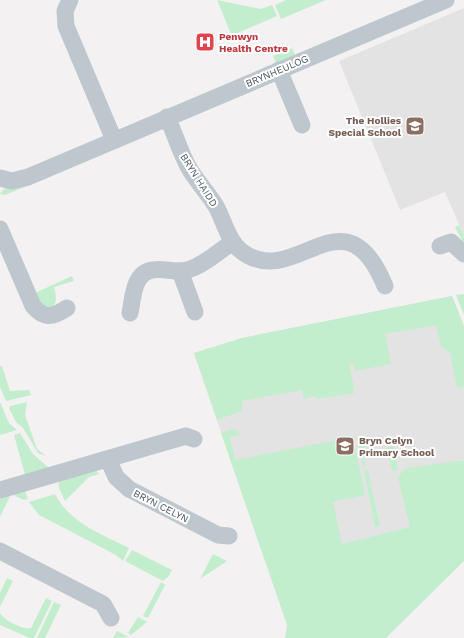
<svg xmlns="http://www.w3.org/2000/svg" width="464" height="638" font-family="'Work Sans',sans-serif">
<rect width="100%" height="100%" fill="#f4f1f2"/>
<g fill="#e4e3e3">
<polygon points="464,8 464,236 445,192 400,210 339,61"/>
<polygon points="452,296 464,326 464,460 461,460 412,534 289,564 262,552 194,353 242,338"/>
</g>
<g fill="#c3eece">
<polygon points="217,0 261,9 272,5 277,16 233,35 231,34"/>
<polygon points="286,0 326,0 281,19 275,5"/>
<polygon points="292,48 296,57 277,65 273,56"/>
<polygon points="50,177 5,195 0,194 5,188"/>
<polygon points="459,225 464,236 464,244 455,227"/>
<path d="M 72,276 L 74,281 L 54,287 C 57,299 58,306 46,311 L 35,293 Z"/>
<polygon points="464,294 464,315 456,295"/>
<polygon points="452,296 464,326 464,386 457,388 450,353 441,347 436,325 385,334 391,364 355,371 353,363 349,364 355,393 317,399 316,396 304,399 302,390 242,401 242,411 217,420 194,353 242,338"/>
<polygon points="0,366 2,366 10,391 29,390 31,395 6,401 0,387"/>
<polygon points="0,402 9,423 17,430 0,435"/>
<polygon points="27,402 25,415 37,449 46,456 38,453 23,428 16,422 9,408 10,406"/>
<polygon points="232,429 238,431 240,435 230,437 235,460 353,437 365,495 333,502 342,544 410,527 398,478 401,473 407,468 464,460 464,561 386,638 285,638 287,625 221,433"/>
<polygon points="20,433 33,454 49,468 25,475 14,435"/>
<polygon points="363,435 366,458 364,458 365,465 363,468 357,436"/>
<polygon points="393,446 398,470 392,471 388,453 375,456 374,451"/>
<polygon points="96,470 99,474 89,477 65,501 59,488 58,478"/>
<polygon points="368,470 380,526 375,527 364,471"/>
<polygon points="25,491 28,499 24,500 11,494 0,517 0,495"/>
<path d="M 55,494 C 70,523 101,534 129,548 L 123,561 L 116,555 L 39,515 L 29,502 Z"/>
<polygon points="132,550 172,570 168,577 163,581 125,561"/>
<polygon points="213,554 227,561 200,579"/>
<polygon points="7,578 13,581 0,607 0,593"/>
<polygon points="161,582 165,585 148,618 143,616"/>
<path d="M 46,598 L 52,601 L 34,638 L 30,638 L 0,625 L 0,613 C 5,621 22,630 31,628 Z"/>
<polygon points="54,602 61,605 45,638 37,638"/>
<polygon points="138,617 147,622 131,635 128,633"/>
<polygon points="117,631 129,637 113,638"/>
</g>
<g fill="none" stroke-linecap="round" stroke-linejoin="round">
<g stroke="#bec7cd" stroke-width="17">
<polyline points="70,0 65,11 66,26 114,140"/>
<polyline points="279,70 302,125"/>
<path d="M 167,117 C 175,134 180,152 189,168 C 197,182 209,194 217,208 C 226,226 229,245 247,255 C 299,285 345,189 385,286"/>
<polyline points="0,178 12,181 28,177 446,0"/>
<path d="M 0,229 L 33,306 C 45,320 53,317 67,308"/>
<polyline points="440,246 451,242 464,254"/>
<polyline points="180,271 195,312"/>
<path d="M 130,313 C 133,299 133,272 153,270 C 164,268 176,273 187,270 C 201,267 220,251 232,242"/>
<polyline points="108,459 116,477 129,489 218,535 229,536"/>
<polyline points="0,490 186,436 194,439"/>
<polyline points="0,551 103,604 111,618"/>
</g>
</g>
<defs>
<symbol id="hospital-square" viewBox="-11 -11 22 22"><rect x="-9" y="-9" width="18" height="18" rx="4" fill="#e0444e" stroke="#fff"/><path d="M-5-5h3v3.5h4V-5h3V5h-3V1.5h-4V5h-3Z" fill="#fff"/></symbol>
<symbol id="school-square" viewBox="-11 -11 22 22"><rect x="-9" y="-9" width="18" height="18" rx="4" fill="#8d6e63" stroke="#fff"/><path d="M0-5L7-2L0 1L-7-2ZM-4 1L0 2.5L4 1V4Q0 6-4 4Z" fill="#fff"/></symbol>
</defs>
<g fill-rule="evenodd">
<use href="#hospital-square" x="194" y="31" width="22" height="22"/>
<use href="#school-square" x="404" y="115" width="22" height="22"/>
<use href="#school-square" x="334" y="435" width="22" height="22"/>
</g>
<g text-anchor="middle" dominant-baseline="central" stroke-width="4" stroke-linejoin="round" paint-order="stroke">
<g font-size="10" font-weight="bold" fill="#be3a42" stroke="#fff" text-anchor="start">
<text x="219" y="36">Penwyn<tspan x="219" dy="12">Health Centre</tspan></text>
</g>
<g font-size="10" fill="#4a575e" stroke="#fff">
<text transform="translate(277 71) rotate(-23)">BRYNHEULOG</text>
<text transform="translate(199 180) rotate(58)">BRYN HAIDD</text>
<text transform="translate(161 506) rotate(27)">BRYN CELYN</text>
</g>
<g font-size="10" font-weight="bold" fill="#785e54" stroke="#fff" text-anchor="end">
<text x="401" y="120">The Hollies<tspan x="401" dy="12">Special School</tspan></text>
<text x="359" y="440" text-anchor="start">Bryn Celyn<tspan x="359" dy="12">Primary School</tspan></text>
</g>
</g>
</svg>
